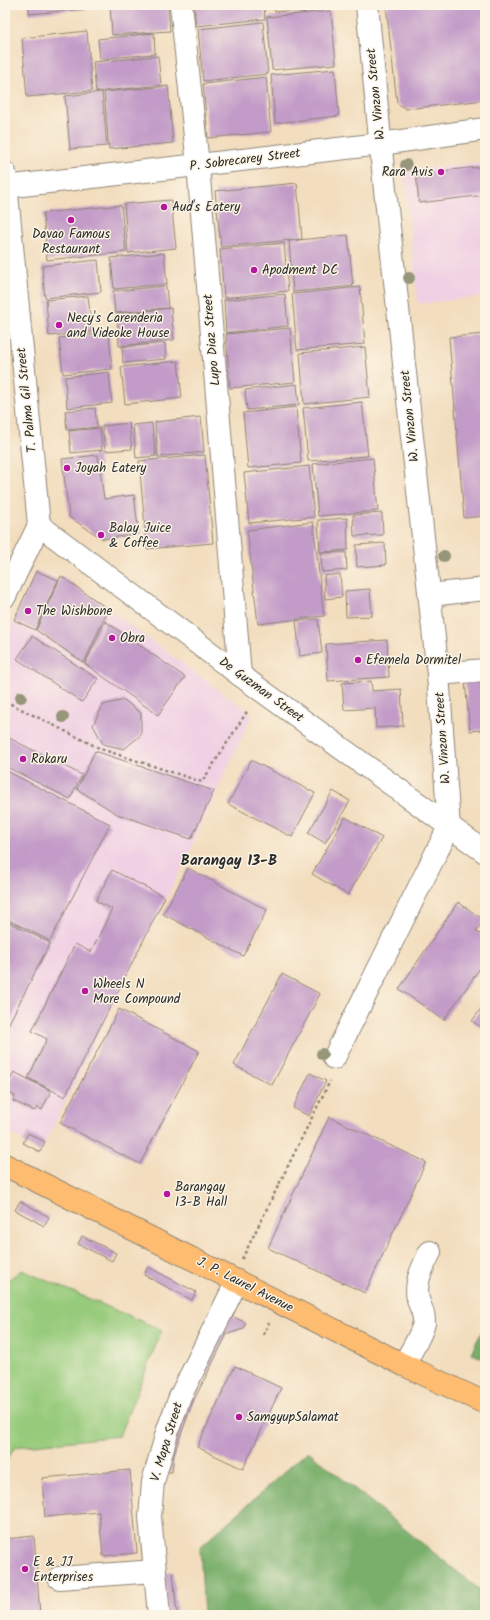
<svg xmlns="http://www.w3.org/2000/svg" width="490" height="1620" font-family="Kalam,sans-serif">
<rect width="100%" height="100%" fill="#fcf5e5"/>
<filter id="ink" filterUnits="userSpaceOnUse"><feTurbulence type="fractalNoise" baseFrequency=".025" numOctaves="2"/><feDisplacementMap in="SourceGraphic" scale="8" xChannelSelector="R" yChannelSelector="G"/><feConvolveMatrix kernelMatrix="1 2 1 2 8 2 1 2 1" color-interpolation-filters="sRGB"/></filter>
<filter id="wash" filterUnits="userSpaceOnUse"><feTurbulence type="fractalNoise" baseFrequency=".012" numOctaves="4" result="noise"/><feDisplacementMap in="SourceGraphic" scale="16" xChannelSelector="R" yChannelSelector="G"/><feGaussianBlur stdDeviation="0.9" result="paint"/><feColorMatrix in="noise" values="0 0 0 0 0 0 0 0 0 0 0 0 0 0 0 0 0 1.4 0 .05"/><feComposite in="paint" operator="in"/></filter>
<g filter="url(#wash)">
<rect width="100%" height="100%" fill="#f2ddbe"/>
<g fill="#f0d0e4">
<polygon points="485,162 485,296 418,304 404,171"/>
<polygon points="109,610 252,714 193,844 42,1149 5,1131 5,637 13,622 35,631 84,665"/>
</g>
<polygon fill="#97cb7b" stroke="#617b53" points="22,1270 162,1330 119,1436 15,1447 5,1463 5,1282"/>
<g fill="#79af6b" stroke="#526d4b">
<polygon points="485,1325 485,1360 471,1353"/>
<polygon points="308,1451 485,1594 485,1615 204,1615 200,1547"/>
</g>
<g id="blocks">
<g fill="#c29bc8">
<polygon points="29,5 85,5 85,9 29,14"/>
<polygon points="110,5 168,5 170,31 112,35"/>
<polygon points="194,5 264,5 265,19 196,26"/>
<polygon points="275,5 331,5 332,7 275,12"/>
<polygon points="386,5 485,5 485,100 406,109 397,103"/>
<polygon points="331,11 336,64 272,70 267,17"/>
<polygon points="263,22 268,74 203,81 198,29"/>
<polygon points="87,31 92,91 27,97 22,38"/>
<polygon points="154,33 155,54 100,59 98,39"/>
<polygon points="158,56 161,85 96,92 93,62"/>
<polygon points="335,69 339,116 275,123 271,75"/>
<polygon points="266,77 271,132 208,138 203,84"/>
<polygon points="168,86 173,143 109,149 104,92"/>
<polygon points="102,92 107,146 70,149 65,96"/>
<polygon points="485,166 485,195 419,203 416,174"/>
<polygon points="297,183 302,239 221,247 215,191"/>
<polygon points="171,200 176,248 128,253 124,204"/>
<polygon points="121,205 126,252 47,260 43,213"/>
<polygon points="348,235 353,286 293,292 289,241"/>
<polygon points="284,243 288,291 224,298 220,249"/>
<polygon points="164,253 167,284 114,289 111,258"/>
<polygon points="98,260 101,292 45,298 42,266"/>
<polygon points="166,286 168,308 115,313 113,291"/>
<polygon points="360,287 365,344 297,350 292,294"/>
<polygon points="285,294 288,326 226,333 224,300"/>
<polygon points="88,296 92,332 49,336 46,300"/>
<polygon points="171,308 174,340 119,346 117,314"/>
<polygon points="290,328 295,382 230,388 226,334"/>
<polygon points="109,333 112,369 63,374 59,338"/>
<polygon points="485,334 485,516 464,518 449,337"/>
<polygon points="165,343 166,359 123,363 122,347"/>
<polygon points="365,347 370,397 304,404 300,353"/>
<polygon points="178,361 182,398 125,404 121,367"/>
<polygon points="109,372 112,403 67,408 65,377"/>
<polygon points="297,384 299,405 247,410 245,390"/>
<polygon points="362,402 368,456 308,461 303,408"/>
<polygon points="296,407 301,463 248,468 243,413"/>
<polygon points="95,408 97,427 67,430 65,411"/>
<polygon points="201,417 204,452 158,457 155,422"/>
<polygon points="129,423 132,449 105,451 102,426"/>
<polygon points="152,423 156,456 136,458 133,425"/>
<polygon points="100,428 102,450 71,453 69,431"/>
<polygon points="98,455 104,499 134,495 139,534 103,539 69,517 62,459"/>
<polygon points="205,455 213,543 147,549 139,461"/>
<polygon points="373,458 378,511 318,516 313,464"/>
<polygon points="309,466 314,517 249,523 244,473"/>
<polygon points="382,513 383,535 354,536 353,515"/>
<polygon points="347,518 348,550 320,552 318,520"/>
<polygon points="313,522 324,616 258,624 247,530"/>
<polygon points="385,543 386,565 357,567 356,545"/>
<polygon points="346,552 347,570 322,572 321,553"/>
<polygon points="36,571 58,580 35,630 14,620"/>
<polygon points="340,574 342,597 325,599 324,576"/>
<polygon points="61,576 108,609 84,663 36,630"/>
<polygon points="370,589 372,616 346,617 345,591"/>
<polygon points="318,619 322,653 300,656 296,621"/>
<polygon points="105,621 185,677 158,715 85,664"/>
<polygon points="32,636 98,679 82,702 17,659"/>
<polygon points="387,640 389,677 328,681 326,644"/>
<polygon points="485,680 485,730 470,731 465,682"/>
<polygon points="371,681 372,691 401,689 403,726 376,728 375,708 344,710 342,683"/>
<polygon points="124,700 141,713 141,735 124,749 103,744 93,725 103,705"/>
<polygon points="5,736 82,775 70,799 5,766"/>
<polygon points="95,751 214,791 191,839 117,814 77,789"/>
<polygon points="251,760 315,793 292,837 228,804"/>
<polygon points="5,770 110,824 50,941 5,918"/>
<polygon points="333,791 350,801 325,843 308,833"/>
<polygon points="345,817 382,838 348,895 312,874"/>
<polygon points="188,868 267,910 243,956 163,914"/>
<polygon points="112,870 165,897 65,1097 28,1078 47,1039 32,1031 75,944 91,952 112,909 96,901"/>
<polygon points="458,902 484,920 476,931 485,938 485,961 444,1020 399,989"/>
<polygon points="5,920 50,943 5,1031"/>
<polygon points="282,974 320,994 272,1085 234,1065"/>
<polygon points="485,1003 485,1030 472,1021"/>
<polygon points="119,1009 199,1051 140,1164 60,1123"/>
<polygon points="14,1072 51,1091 42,1110 37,1107 35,1111 13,1101 15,1096 5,1091"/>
<polygon points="310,1073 326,1081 309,1116 293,1108"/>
<polygon points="329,1117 426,1162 365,1293 268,1248"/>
<polygon points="28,1133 45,1142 40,1152 23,1143"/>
<polygon points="20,1201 49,1217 44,1226 15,1210"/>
<polygon points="82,1236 116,1253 112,1261 78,1244"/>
<polygon points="148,1267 196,1292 192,1300 144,1275"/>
<polygon points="229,1317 234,1317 246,1323 243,1329 228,1334 222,1331"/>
<polygon points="220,1333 226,1336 192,1404 174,1454 172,1472 165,1472 174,1430"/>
<polygon points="235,1366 281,1388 243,1469 197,1447"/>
<polygon points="130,1470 137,1553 103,1556 99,1512 45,1517 42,1478"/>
<polygon points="34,1536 40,1615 5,1615 5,1539"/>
<polygon points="173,1572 177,1615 168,1615 164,1573"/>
</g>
</g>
</g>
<g filter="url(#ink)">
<use href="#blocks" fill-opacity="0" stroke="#8e8474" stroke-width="1"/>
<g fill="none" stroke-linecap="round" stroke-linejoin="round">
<defs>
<g id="minor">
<polyline points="181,5 198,165 240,675"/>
<polyline points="367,5 385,190 438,674 449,827"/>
<polyline points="5,173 39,525 5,596"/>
<polyline points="5,187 381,144 485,129"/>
<polyline points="39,525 240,675 485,852"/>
<polyline points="429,595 485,589"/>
<polyline points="438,674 485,670"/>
<polyline points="334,1058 449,827"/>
<path d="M 404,1365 C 410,1352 421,1337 424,1323 C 425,1314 420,1307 418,1299 C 414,1282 423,1267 430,1252"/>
<polyline points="59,1578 155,1571"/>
<polyline points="159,1615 150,1517 153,1482 168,1429 180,1397 237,1281"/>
</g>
<polyline id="major" points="5,1165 404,1365 485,1403"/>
</defs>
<use href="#minor" stroke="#8e8474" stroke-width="24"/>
<use href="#major" stroke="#8e8474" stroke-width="24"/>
<g stroke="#8e8474" stroke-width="2.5" stroke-dasharray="3 3" stroke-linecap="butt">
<polyline points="5,701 101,749 202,782 248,710"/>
<polyline points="242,1259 330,1081"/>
<polyline points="263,1335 269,1323"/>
</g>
<use href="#minor" stroke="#fff" stroke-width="22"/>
<use href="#major" stroke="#febc70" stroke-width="22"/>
</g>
<g fill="#96967a">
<circle cx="406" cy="165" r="6"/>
<circle cx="409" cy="278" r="6"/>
<circle cx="444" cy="556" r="6"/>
<circle cx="21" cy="697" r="6"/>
<circle cx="63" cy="717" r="6"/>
<circle cx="322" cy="1054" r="6"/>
</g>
</g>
<g fill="#b5179e" stroke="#fcf5e5" stroke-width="1.5">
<circle cx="441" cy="172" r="4"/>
<circle cx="164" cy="207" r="4"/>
<circle cx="71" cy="220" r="4"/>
<circle cx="254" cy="270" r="4"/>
<circle cx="59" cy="325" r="4"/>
<circle cx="67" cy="468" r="4"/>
<circle cx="101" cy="535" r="4"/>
<circle cx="28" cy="611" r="4"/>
<circle cx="112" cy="638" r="4"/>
<circle cx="358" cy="660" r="4"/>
<circle cx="23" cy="759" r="4"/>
<circle cx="85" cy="991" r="4"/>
<circle cx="167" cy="1194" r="4"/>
<circle cx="239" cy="1417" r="4"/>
<circle cx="25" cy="1569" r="4"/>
</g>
<g text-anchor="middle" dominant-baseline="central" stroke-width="3" stroke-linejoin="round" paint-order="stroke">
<g font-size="13" fill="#2b2b2b" stroke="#fcf5e5">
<text transform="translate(376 94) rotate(-96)">W. Vinzon Street</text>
<text transform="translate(245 160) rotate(-7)">P. Sobrecarey Street</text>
<text transform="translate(212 340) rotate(-95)">Lupo Diaz Street</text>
<text transform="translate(27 400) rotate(-96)">T. Palma Gil Street</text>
<text transform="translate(410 416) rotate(-96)">W. Vinzon Street</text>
<text transform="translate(261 690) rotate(36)">De Guzman Street</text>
<text transform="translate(443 738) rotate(-94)">W. Vinzon Street</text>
<text transform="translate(245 1285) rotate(27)">J. P. Laurel Avenue</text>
<text transform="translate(167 1442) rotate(-73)">V. Mapa Street</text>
</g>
<g font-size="13" fill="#2b2b2b" stroke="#fcf5e5" text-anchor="start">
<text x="433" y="172" text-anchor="end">Rara Avis</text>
<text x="172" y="207">Aud's Eatery</text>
<text x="71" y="234" text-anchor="middle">Davao Famous<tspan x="71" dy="15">Restaurant</tspan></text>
<text x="262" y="270">Apodment DC</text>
<text x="67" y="318">Necy's Carenderia<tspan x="67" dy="15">and Videoke House</tspan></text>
<text x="75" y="468">Joyah Eatery</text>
<text x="109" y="528">Balay Juice<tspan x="109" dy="15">&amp; Coffee</tspan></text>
<text x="36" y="611">The Wishbone</text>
<text x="120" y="638">Obra</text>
<text x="366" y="660">Efemela Dormitel</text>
<text x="31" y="759">Rokaru</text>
<text x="93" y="984">Wheels N<tspan x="93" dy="15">More Compound</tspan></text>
<text x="175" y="1187">Barangay<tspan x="175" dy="15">13-B Hall</tspan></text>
<text x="247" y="1417">SamgyupSalamat</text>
<text x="33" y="1562">E &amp; JJ<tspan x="33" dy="15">Enterprises</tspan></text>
</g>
<g font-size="15" font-weight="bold" fill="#2b2b2b" stroke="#fcf5e5">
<text x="229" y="861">Barangay 13-B</text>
</g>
</g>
<rect width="490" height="1620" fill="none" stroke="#fcf5e5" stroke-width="20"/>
</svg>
